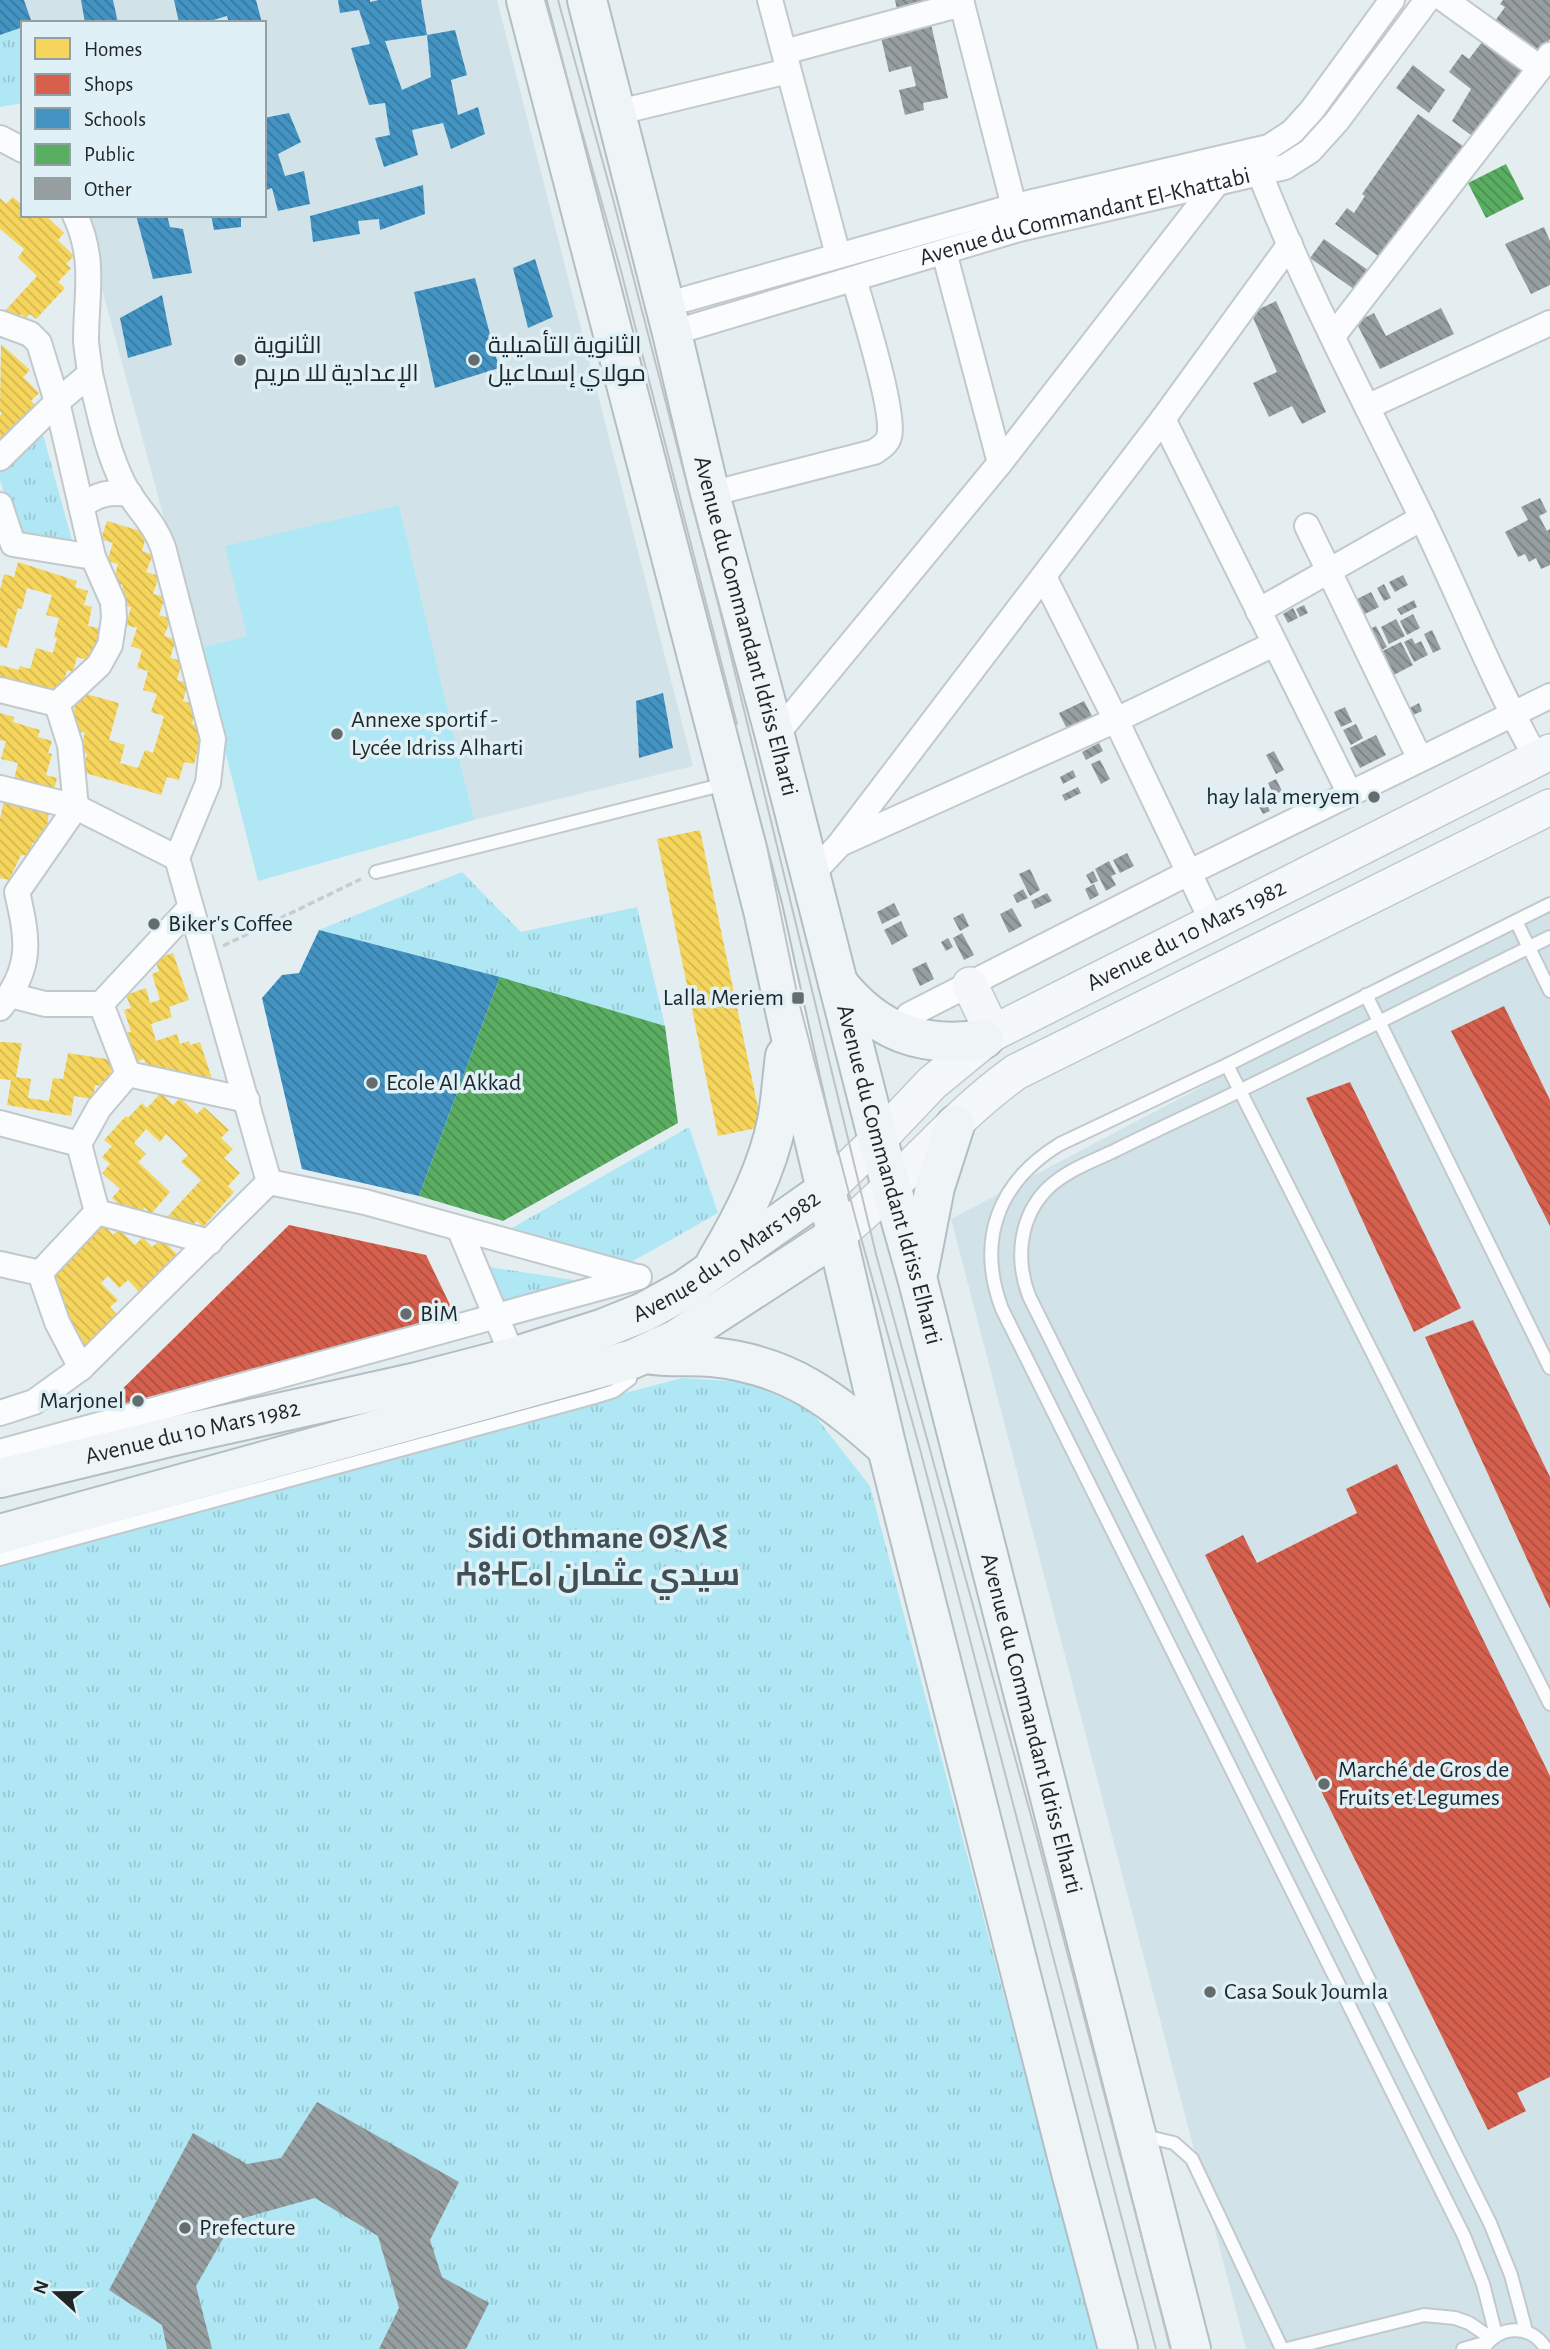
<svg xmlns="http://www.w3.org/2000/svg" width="1550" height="2349" font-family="'Alegreya Sans',Cairo,'Noto Sans Tifinagh',sans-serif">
<defs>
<pattern id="park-tufts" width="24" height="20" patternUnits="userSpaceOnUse" patternTransform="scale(1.75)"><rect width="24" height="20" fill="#b0e7f4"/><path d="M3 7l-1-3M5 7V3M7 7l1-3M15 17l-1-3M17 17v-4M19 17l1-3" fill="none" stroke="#97c6d1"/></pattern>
<pattern id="homes-back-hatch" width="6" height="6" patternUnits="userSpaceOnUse" patternTransform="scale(1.75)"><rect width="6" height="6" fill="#f6d55c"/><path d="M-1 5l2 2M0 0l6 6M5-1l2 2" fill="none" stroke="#d2b750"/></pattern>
<pattern id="shops-back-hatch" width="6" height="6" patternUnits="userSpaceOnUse" patternTransform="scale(1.75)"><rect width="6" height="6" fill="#d6604d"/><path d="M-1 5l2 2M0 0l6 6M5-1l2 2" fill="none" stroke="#ad4f40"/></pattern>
<pattern id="schools-back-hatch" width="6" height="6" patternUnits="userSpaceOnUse" patternTransform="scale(1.75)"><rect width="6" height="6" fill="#4393c3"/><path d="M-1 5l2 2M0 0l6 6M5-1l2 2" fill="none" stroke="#37789e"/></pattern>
<pattern id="public-back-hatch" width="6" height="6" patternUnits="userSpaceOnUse" patternTransform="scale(1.75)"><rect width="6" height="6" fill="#5aae61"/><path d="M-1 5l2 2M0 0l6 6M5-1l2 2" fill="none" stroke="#4a8d50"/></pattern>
<pattern id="building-back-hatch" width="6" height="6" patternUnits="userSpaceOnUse" patternTransform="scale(1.75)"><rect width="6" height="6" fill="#979ea0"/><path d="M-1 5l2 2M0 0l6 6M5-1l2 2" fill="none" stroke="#7b8182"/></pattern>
</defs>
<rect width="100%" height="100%" fill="#e4eef1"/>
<g fill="#d1e3e9">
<polygon points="24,0 497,0 693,766 474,820 399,505 247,636 199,648 82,215 264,215 264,23 32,23"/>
<polygon points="1550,903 1550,2349 1246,2349 951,1219"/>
</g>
<polygon fill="#b0e7f4" points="399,505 474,820 258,881 199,648 247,636 225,546"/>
<g fill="url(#park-tufts)">
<polygon points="23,27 23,103 0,107 0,35"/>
<polygon points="41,427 73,544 15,531 0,480 0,462"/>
<polygon points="462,872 521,932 637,907 665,1026 319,930"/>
<polygon points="689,1127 718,1213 628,1264 503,1233"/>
<polygon points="483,1266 600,1284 507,1308"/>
<polygon points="682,1378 747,1382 811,1411 870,1486 1097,2349 0,2349 0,1557"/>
</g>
<g fill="url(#homes-back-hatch)">
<polygon points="13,197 23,206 23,215 45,215 64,233 58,240 74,256 66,264 71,268 58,282 65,288 36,319 30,314 26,318 21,314 12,323 2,314 37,276 18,258 24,249 0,229 0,198 6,204"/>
<polygon points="1,344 30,370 23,377 39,393 31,401 36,405 23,419 0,457 0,416 2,413 0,411"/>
<polygon points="107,521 147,533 142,551 153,555 146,572 159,576 153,594 165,597 159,615 171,619 164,636 176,640 170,658 182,661 177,680 188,683 183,701 197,705 192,724 204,727 194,764 184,762 179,780 167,777 161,795 82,772 87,754 79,751 85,733 69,728 79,692 119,703 109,740 125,745 120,763 138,768 145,750 153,753 164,716 151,712 157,694 143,690 148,671 137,668 142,650 131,646 137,628 126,625 131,607 119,604 123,585 113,582 118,564 107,561 113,543 101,539"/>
<polygon points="18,562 77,581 75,587 88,591 84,605 92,607 88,626 102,629 93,662 77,657 73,672 67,670 61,693 0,686 0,665 19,670 20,666 30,669 36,648 53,653 57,638 54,637 59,618 46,615 52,595 27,588 22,609 18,608 7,648 0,646 0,590 4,574 14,577"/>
<polygon points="0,713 14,717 13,722 40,730 38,737 52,741 48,753 52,754 46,775 57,778 53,794 13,783 18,763 1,759 6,741 0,740"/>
<polygon points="4,801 49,809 46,843 32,843 33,856 21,855 9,880 0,878 0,819"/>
<polygon points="700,830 762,1127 718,1136 657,839"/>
<polygon points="173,953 189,1000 169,1007 172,1017 151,1024 156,1041 177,1034 180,1044 189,1041 190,1045 200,1042 213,1082 173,1083 168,1068 149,1074 144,1059 136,1062 126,1033 131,1032 124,1010 131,1008 126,995 146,988 150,1003 160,1000 152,974 159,971 155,959"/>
<polygon points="0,1042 22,1043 16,1077 31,1079 28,1098 49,1101 53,1078 63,1079 68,1053 113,1060 109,1087 95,1085 93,1099 74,1096 71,1116 7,1105 11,1080 0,1079"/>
<polygon points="161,1093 173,1105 180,1098 197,1114 204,1107 229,1130 221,1138 233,1149 224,1158 240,1173 228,1186 234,1192 203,1227 197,1221 192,1226 188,1221 179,1231 166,1218 201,1180 181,1162 188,1155 166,1134 160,1142 146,1129 134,1143 146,1154 138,1162 170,1192 151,1214 145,1208 135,1219 112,1198 120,1189 102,1173 110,1164 102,1157 112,1146 104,1140 126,1116 128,1118 142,1103 147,1108"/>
<polygon points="104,1225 113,1235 119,1229 135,1245 143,1237 152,1247 161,1239 180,1257 142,1295 128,1280 119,1288 108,1276 101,1283 118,1300 110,1307 123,1321 85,1358 62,1316 68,1311 48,1291 49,1282 55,1276 53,1274"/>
</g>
<g fill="url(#shops-back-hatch)">
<polygon points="1504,1006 1550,1100 1550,1226 1451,1031"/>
<polygon points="1350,1082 1461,1308 1414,1332 1306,1098"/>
<polygon points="289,1225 426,1255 454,1313 109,1420 104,1407"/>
<polygon points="1473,1320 1550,1477 1550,1609 1425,1337"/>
<polygon points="1397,1464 1550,1776 1550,2077 1517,2093 1526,2111 1488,2130 1205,1555 1243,1535 1257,1563 1357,1513 1346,1489"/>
</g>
<g fill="url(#schools-back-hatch)">
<polygon points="0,0 24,0 32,23 23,23 23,27 0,35"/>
<polygon points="81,0 113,0 118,23 85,23"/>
<polygon points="174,0 256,0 262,23 229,23 227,16 203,23 179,23"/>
<polygon points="338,0 370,0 370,2 379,0 421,0 427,35 385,41 402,90 431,77 427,35 455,30 467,75 451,80 458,115 478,107 485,134 451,149 443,123 412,130 418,155 384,167 375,138 390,135 385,103 369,105 351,48 370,44 359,10 340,13"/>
<polygon points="289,113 301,142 278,154 285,176 304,171 310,204 278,211 272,188 264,191 264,118"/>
<polygon points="423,185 425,214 380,230 379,219 358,221 360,234 313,242 310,216"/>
<polygon points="136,215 167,215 170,227 183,229 192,273 153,279"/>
<polygon points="211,215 241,215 241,227 214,230"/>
<polygon points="535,259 553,317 528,328 513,268"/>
<polygon points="475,278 499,368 435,388 414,292"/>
<polygon points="162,295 172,345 128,358 120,318"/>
<polygon points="663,693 673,748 639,758 636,701"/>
<polygon points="319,930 500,977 419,1196 302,1169 262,998 282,975 299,973"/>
</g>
<g fill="url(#public-back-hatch)">
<polygon points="1506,164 1524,199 1486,218 1468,183"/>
<polygon points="500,977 665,1026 678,1123 503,1221 419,1196"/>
</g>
<g fill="url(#building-back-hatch)">
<polygon points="895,0 930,0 897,9"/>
<polygon points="1503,0 1550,0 1550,39 1541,52 1495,21 1505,7 1500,4"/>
<polygon points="930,20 948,98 923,103 924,110 905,115 899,90 916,86 911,66 889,72 880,33"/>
<polygon points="1482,42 1523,72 1475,138 1452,121 1471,89 1449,72 1462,54 1469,59"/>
<polygon points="1413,65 1445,90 1429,113 1396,88"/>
<polygon points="1418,114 1463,146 1382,259 1335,224 1347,208 1354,213 1365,196 1362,194"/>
<polygon points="1544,227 1550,241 1550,285 1531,294 1505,244"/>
<polygon points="1324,239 1372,273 1358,292 1310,258"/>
<polygon points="1276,301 1326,412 1302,424 1292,406 1269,417 1253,383 1277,372 1251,313"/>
<polygon points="1441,308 1454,334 1380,369 1356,322 1374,313 1386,336"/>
<polygon points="1540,498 1547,512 1539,516 1547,531 1550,529 1550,565 1541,569 1536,558 1529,562 1525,554 1518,557 1505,532 1528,520 1521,507"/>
<polygon points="1403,575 1408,585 1395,592 1389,582"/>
<polygon points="1384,584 1391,598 1384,601 1377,588"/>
<polygon points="1371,592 1379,607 1363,615 1355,600"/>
<polygon points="1414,600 1417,607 1401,615 1397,609"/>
<polygon points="1304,605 1308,613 1300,617 1296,609"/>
<polygon points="1293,608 1298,618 1288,623 1283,614"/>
<polygon points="1413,614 1420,628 1407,635 1400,621"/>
<polygon points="1396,619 1405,636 1389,644 1381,627"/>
<polygon points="1376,626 1387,647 1373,655 1362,633"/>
<polygon points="1432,630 1441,649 1433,653 1424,634"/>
<polygon points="1412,638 1415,644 1421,641 1428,655 1414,662 1404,642"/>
<polygon points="1401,642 1413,665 1384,680 1372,656"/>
<polygon points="1084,701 1093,718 1068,731 1059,713"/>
<polygon points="1419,703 1422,711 1411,716 1408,709"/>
<polygon points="1345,707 1352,722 1341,727 1334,712"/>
<polygon points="1356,724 1363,738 1351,745 1343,730"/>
<polygon points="1376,735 1386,755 1360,768 1350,748"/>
<polygon points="1099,743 1103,751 1086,760 1082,752"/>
<polygon points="1274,751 1284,770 1276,774 1266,755"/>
<polygon points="1100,760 1110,779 1101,784 1091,764"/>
<polygon points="1073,770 1076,777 1063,784 1060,777"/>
<polygon points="1276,779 1282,791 1274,795 1268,783"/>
<polygon points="1078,787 1081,793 1065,801 1062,795"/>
<polygon points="1264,799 1270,811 1263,814 1257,803"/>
<polygon points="1127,853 1134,866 1120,873 1113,860"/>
<polygon points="1109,861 1116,874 1111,876 1116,885 1106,891 1095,869"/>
<polygon points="1030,869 1040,890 1030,896 1019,874"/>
<polygon points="1093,871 1098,881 1091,884 1086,875"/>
<polygon points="1094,884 1099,895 1090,900 1085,889"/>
<polygon points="1023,889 1028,898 1017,903 1013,895"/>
<polygon points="1047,893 1052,901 1035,909 1031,901"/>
<polygon points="894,903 900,915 882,924 877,912"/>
<polygon points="1012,908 1022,926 1009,933 1000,914"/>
<polygon points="963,913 969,926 960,931 953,918"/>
<polygon points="901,921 908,936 892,945 884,930"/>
<polygon points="962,933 974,955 964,960 953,938"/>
<polygon points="948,938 953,947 946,951 941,942"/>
<polygon points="926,962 934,979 920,986 912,969"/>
<polygon points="317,2102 459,2182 430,2240 442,2277 489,2303 466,2349 379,2349 399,2308 378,2236 315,2198 233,2221 196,2286 212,2349 167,2349 162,2325 109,2290 193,2133 247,2164 281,2158"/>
</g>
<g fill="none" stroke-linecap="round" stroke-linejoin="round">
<defs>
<g id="service">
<polyline points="376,872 725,784"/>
<polyline points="1516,921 1550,991"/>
<polyline points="1366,995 1550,1368"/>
<polyline points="1227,1065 1550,1704"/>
<polyline points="0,1559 595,1397 614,1391 630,1379 632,1367"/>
<polyline points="1144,2136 1174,2143 1192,2159 1282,2349"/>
<path d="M 1526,2331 L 1511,2275 L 1490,2223 L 1029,1296 C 1015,1259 1019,1217 1048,1188 C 1066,1171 1090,1162 1112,1152 C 1144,1136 1176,1121 1208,1106 C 1323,1051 1436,993 1550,937"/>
<path d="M 1496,2335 L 1483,2284 L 1464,2236 L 1002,1309 C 976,1240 998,1182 1060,1144 L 1227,1065 L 1550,904"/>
<polyline points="1287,2349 1424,2315 1455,2318 1469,2323 1491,2338"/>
<polyline points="1463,2349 1488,2342"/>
<path d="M 1483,2349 C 1498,2325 1531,2323 1546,2349"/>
</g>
<g id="minor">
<polyline points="770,0 838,255"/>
<polyline points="961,0 1018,222"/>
<polyline points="1445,0 1540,68"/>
<polyline points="784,52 962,4"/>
<polyline points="615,113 788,71"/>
<polyline points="0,138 23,150"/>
<path d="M 1254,158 C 1300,280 1363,397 1420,514 C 1460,596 1492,680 1537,759"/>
<polyline points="944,252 1000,463"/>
<polyline points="665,305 1015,206 1269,147 1292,132 1312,110 1392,0"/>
<polyline points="0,323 30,334 39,343 57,402 0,458"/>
<path id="s1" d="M 672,333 L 1019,229 L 1285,167 L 1310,151 L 1337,121 L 1427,0"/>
<polyline points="1333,336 1550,55"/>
<path d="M 90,374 C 99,410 106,449 123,483 C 135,507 153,520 163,547 L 213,739 L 208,783 L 177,858 L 269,1182"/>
<polyline points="1367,407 1550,323"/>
<polyline points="1163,419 1350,794"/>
<path d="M 710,494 L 874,452 C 880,448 887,444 889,437 C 896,414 862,307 854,279"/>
<polyline points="0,505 13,544 93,557"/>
<path d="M 81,506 C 98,494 109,491 130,494"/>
<polyline points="1307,526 1420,759"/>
<polyline points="1044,577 1116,720 1212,921"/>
<polyline points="1258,611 1422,518"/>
<polyline points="0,690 57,704"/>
<path d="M 57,704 L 99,665 L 110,645 L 114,618 L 113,602 L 93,557 L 57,402 L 90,374 C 89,363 87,352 86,341 C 86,294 96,260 75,215"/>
<polyline points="775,736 1000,463 1217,183"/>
<polyline points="0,788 76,807 177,858"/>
<polyline points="842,843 1116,720 1274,644"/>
<polyline points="811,875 839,845 1163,419 1290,244"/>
<polyline points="10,995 45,1004 101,1004 190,908"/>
<polyline points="101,1004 128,1074"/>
<path d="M 0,1008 C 33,967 28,940 17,892 L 76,807 L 70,745 L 57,704"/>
<polyline points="909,1015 1190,872 1550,696"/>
<polyline points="0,1123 79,1144"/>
<polyline points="269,1182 365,1202 637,1277"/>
<polyline points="459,1228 513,1357"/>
<polyline points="210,1242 97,1212 79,1144 99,1108 128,1074 247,1100"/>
<polyline points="0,1264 40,1273"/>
<polyline points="40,1273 57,1322 81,1368"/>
<polyline points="40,1273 97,1212"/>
<polyline points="0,1413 34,1402 81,1368 269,1182"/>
<polyline points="0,1452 639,1277"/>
</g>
<g id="secondary">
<polyline points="970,985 993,1033"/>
<path id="s2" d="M 826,1190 L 878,1140 L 932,1083 L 993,1033 L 1550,752"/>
<path d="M 837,1235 C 900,1185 950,1119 1016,1072 L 1550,807"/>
</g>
<g id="primary">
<polyline points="526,0 763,910 802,1088 887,1448 1071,2172 1118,2349"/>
<path id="s3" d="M 587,0 L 672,333 L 710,494 L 775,736 L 878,1140 L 918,1281 L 1191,2349"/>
<path d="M 838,983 C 877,1032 923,1049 984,1039"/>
<path d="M 716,1262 C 742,1219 767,1171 777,1121 C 781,1100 782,1078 785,1056"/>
<polyline points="919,1269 935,1187 955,1125"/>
<path d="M 647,1354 C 669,1358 690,1355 712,1357 C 789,1365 832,1399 887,1448"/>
<path id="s4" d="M 0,1478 L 178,1435 L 417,1382 L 513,1357 L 604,1328 L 644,1312 L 684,1290 L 826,1190"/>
<polyline points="0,1534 633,1359 677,1339 837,1235"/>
</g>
</defs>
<use href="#service" stroke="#c2c9cc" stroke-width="16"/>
<use href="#minor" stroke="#c2c9cc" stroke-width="28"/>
<use href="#secondary" stroke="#c2c9cc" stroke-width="38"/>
<use href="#primary" stroke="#b2bec3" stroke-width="42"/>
<polyline stroke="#c8ccce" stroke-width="3.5" stroke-dasharray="7 3.5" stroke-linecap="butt" points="223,946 361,879"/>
<use href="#service" stroke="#fbfcfd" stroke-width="12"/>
<use href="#minor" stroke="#fbfcfd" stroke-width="24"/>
<use href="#secondary" stroke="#f5f8fa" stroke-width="35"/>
<use href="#primary" stroke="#eff4f6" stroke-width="38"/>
<g stroke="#bfc2c2" stroke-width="2">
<polyline points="545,0 621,271 737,724"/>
<polyline points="558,0 613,199 721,615 876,1254 1038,1841 1171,2349"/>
<polyline points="767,846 798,998 856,1220 921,1453 1156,2349"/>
</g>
</g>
<g fill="#646c6e" stroke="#dff1f6" stroke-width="2.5">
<circle cx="240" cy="360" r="7"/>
<circle cx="474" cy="360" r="7"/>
<circle cx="337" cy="734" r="7"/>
<circle cx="1374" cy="797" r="7"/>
<circle cx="154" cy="924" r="7"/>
<rect x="791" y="991" width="14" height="14" rx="3.5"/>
<circle cx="372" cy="1083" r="7"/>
<circle cx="406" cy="1314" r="7"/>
<circle cx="138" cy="1401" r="7"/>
<circle cx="1324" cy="1784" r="7"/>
<circle cx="1210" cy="1992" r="7"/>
<circle cx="185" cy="2228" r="7"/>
</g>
<g text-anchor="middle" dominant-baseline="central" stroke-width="7" stroke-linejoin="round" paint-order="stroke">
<g font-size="24" fill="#1f2628" stroke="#dff1f6">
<text stroke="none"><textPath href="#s1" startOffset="429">Avenue du Commandant El-Khattabi</textPath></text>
<text stroke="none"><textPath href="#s3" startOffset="646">Avenue du Commandant Idriss Elharti</textPath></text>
<text stroke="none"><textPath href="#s2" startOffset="446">Avenue du 10 Mars 1982</textPath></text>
<text stroke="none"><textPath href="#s3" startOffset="1213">Avenue du Commandant Idriss Elharti</textPath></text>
<text stroke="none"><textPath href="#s4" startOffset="765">Avenue du 10 Mars 1982</textPath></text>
<text stroke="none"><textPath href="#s4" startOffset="198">Avenue du 10 Mars 1982</textPath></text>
<text stroke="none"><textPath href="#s3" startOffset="1780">Avenue du Commandant Idriss Elharti</textPath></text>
</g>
<g font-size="24" fill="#1f2628" stroke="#dff1f6" text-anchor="start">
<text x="254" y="346">الثانوية<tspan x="254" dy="28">الإعدادية للا مريم</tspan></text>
<text x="488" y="346">الثانوية التأهيلية<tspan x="488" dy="28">مولاي إسماعيل</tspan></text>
<text x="351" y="720">Annexe sportif -<tspan x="351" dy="28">Lycée Idriss Alharti</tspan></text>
<text x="1360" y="797" text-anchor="end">hay lala meryem</text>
<text x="168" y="924">Biker's Coffee</text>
<text x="784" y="998" text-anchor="end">Lalla Meriem</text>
<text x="386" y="1083">Ecole Al Akkad</text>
<text x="420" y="1314">BİM</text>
<text x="124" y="1401" text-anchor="end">Marjonel</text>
<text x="1338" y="1770">Marché de Gros de<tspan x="1338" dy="28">Fruits et Legumes</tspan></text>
<text x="1224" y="1992">Casa Souk Joumla</text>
<text x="199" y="2228">Prefecture</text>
</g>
<g font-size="32" font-weight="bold" fill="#415054" stroke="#dff1f6">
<text x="598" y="1538">Sidi Othmane ⵙⵉⴷⵉ<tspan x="598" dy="37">ⵄⵓⵜⵎⴰⵏ سيدي عثمان</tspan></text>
</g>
</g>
<rect x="21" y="21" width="245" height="196" fill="#dff1f6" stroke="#92a0a4" stroke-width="2"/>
<rect x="35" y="38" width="35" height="21" fill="#f6d55c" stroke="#92a0a4" stroke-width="2"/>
<text x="84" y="56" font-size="21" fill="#1f2628">Homes</text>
<rect x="35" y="74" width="35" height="21" fill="#d6604d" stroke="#92a0a4" stroke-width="2"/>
<text x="84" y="91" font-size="21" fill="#1f2628">Shops</text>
<rect x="35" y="108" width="35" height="21" fill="#4393c3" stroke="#92a0a4" stroke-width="2"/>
<text x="84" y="126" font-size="21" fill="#1f2628">Schools</text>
<rect x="35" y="144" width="35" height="21" fill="#5aae61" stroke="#92a0a4" stroke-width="2"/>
<text x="84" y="161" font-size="21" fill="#1f2628">Public</text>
<rect x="35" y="178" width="35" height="21" fill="#979ea0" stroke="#92a0a4" stroke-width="2"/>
<text x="84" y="196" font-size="21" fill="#1f2628">Other</text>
<g transform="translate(56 2293) rotate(291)" stroke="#dff1f6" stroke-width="5" paint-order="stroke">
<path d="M0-5L12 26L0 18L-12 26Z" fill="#1f2628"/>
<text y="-10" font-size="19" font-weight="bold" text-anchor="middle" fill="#1f2628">N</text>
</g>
</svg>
